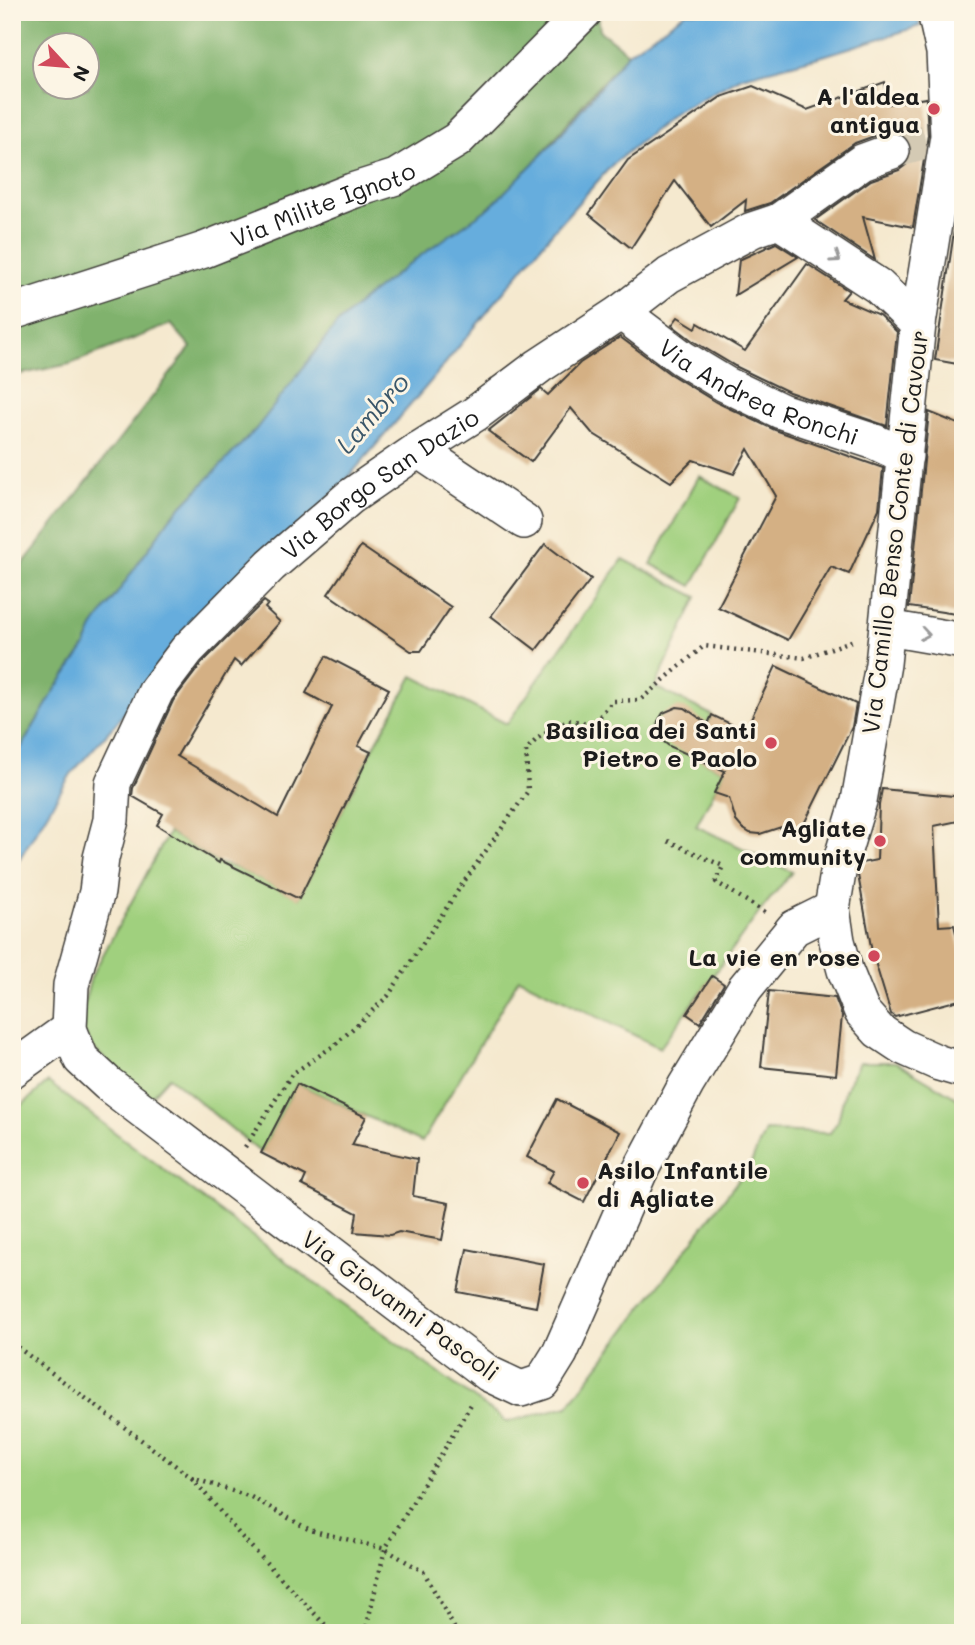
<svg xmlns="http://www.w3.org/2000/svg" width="975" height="1645" font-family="Mali,sans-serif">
<rect width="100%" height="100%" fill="#fcf5e5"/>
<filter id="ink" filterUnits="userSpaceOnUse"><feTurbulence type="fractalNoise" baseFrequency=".0143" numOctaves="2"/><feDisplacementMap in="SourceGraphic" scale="14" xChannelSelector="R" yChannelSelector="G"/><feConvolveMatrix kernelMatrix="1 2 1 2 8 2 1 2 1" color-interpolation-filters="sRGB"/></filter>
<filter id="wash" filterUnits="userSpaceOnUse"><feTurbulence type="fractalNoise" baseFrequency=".00686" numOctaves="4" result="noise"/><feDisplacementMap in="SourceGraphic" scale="28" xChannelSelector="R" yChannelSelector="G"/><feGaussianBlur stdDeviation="1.57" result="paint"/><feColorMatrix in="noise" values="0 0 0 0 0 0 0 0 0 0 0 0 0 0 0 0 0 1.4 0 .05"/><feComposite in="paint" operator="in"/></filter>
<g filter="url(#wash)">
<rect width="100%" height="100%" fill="#f5e9cf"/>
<g fill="#a0d07e" stroke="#5e764d" stroke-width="2">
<polygon points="699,476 740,498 692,586 651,564"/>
<polygon points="623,559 697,597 655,687 712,715 693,756 725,771 696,826 792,872 761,910 660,1048 519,978 422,1142 297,1084 261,1153 169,1077 148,1100 91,1046 79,1022 91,977 169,832 218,863 239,869 299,898 371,752 413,676 507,724"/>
<polygon points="859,1062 896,1062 963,1102 963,1633 12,1633 12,1114 48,1082 337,1300 507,1422 568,1406 751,1163 765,1131 830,1133 838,1121 845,1091"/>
</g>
<path fill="#80b26d" stroke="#4e6744" stroke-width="2" fill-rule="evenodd" d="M 12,12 L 598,12 L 600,31 L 628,53 C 617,67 604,80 592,93 C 552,141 511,199 456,231 L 171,517 L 95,626 L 85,647 L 55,690 L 12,763 L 12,578 L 191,347 L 171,324 L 70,364 L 12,376 ZM 46,46 L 88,46 L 88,88 L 46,88 Z"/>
<polygon fill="#66addd" stroke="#41647c" stroke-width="2" points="687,12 917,12 920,26 823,56 742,77 675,113 612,165 555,229 431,381 347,479 148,682 118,721 71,774 12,871 12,763 55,690 85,647 94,626 171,517 256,429 336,325 364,299 417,258 490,207 555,141 628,53"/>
<g id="blocks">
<g fill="#d4b084">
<polygon points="885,82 888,104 926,98 928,135 913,227 863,217 875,260 815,220 871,180 899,170 907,164 912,155 911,145 905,136 895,131 885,132 855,143 770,203 745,211 746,200 711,227 675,181 631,248 589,214 628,160 721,97 753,86 807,110"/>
<polygon points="963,171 963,365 935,360"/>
<polygon points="776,243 798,257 735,295 739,260"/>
<polygon points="807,264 849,291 842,299 879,315 897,332 887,426 789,392 735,366 693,341 672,325 678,317 696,328 698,323 745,351"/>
<polygon points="620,337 670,374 716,402 775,430 883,468 879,509 849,574 831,567 788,640 718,607 776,496 748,449 734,474 693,460 671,482 592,433 571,408 531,462 488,431 541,389 548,395 580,363"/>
<polygon points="929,412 963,426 963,615 909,607"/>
<polygon points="545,544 591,579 536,650 491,616"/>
<polygon points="361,546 451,607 421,651 411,651 328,594"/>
<polygon points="264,601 268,604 265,608 280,622 241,666 234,660 177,756 278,817 332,707 306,693 326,656 389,689 358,746 371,752 299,899 220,860 219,863 157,825 163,814 132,796 133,788 173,701 202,663"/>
<polygon points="776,666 856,704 852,727 798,836 781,827 760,834 750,833 742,828 736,821 729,798 714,793 725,771 669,746 660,739 657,731 658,721 663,713 677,707 685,708 708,724 712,715 745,731"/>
<polygon points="882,789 963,797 963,820 934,826 939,926 954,925 963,961 963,999 895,1017 891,1014 872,952 858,875 861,863 877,860 879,805"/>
<polygon points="712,976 724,984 700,1023 687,1014"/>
<polygon points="769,991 835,998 842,1016 836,1075 761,1067"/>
<polygon points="297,1084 366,1117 352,1145 417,1159 413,1196 449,1203 442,1240 399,1232 390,1235 354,1232 357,1213 302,1185 306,1176 261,1153"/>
<polygon points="557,1099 620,1132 584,1202 547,1183 554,1171 527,1157"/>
<polygon points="467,1249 544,1264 536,1307 458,1292"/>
</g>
</g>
</g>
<g filter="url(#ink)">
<use href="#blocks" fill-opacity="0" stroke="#3d3b37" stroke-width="2"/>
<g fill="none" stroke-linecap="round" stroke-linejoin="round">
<polyline stroke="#d4cab4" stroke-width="35" stroke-dasharray="35 18" stroke-linecap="butt" points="892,151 940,138"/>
<defs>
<g id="minor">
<polyline points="935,12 944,52 948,136 918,324 883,664 859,801 839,867 832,909 837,941 845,970 862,1012 879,1031 903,1047 939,1063 963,1070"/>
<polyline points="779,221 878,286 918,324"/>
<path id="s1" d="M 12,312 L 204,250 L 352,191 L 396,177 L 457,140 L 584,12"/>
<path id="s2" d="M 621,312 L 682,358 L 725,384 L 781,411 L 875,442 L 905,456"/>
<polyline points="418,450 524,521"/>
<polyline points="888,628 963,641"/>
<path id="s3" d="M 832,909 L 794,928 L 745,988 L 686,1085 L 639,1173 L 560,1353 L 542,1382 L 521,1389 L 489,1374 L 108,1084 L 81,1059 L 69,1029 L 71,985 L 97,892 L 101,858 L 111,820 L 113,783 L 156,691 L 187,650 L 271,565 L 350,497 L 418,450 L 475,414 L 539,366 L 621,312 L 669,275 L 752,230 L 779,221 L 862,162 L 892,151"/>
<polyline points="12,1070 69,1029"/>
</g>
</defs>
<use href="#minor" stroke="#3d3b37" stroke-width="38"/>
<g stroke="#3d3b37" stroke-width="4.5" stroke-dasharray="2 5" stroke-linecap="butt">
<polyline points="668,841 723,866 716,882 766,913"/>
<polyline points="245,1147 292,1074 335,1045 388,996 461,886 528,791 526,750 538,738 568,720 593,724 613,701 640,700 704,646 804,658 854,640"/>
<polyline points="12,1343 192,1478 251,1497 310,1530 385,1549 424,1572 457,1633"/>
<polyline points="192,1478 240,1535 333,1633"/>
<polyline points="365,1633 385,1549 473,1401"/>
</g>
<use href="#minor" stroke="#fff" stroke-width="35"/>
</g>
<defs><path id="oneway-chevron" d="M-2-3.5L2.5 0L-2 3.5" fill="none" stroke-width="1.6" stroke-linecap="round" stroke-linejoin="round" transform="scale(1.75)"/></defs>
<g stroke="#999">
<use href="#oneway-chevron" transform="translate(836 258) rotate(35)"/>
<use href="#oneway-chevron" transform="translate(925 634) rotate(9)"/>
</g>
</g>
<g fill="#d1495b" stroke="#fcf5e5" stroke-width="2.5">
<circle cx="934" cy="109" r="7"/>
<circle cx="771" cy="743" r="7"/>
<circle cx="880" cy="841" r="7"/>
<circle cx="874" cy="956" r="7"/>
<circle cx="583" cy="1183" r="7"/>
</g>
<g text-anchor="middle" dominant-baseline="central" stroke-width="6" stroke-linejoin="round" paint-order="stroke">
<g font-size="24" font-weight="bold" fill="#1c1c1c" stroke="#fcf5e5" text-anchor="end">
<text x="920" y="95">A l'aldea<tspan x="920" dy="28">antigua</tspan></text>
<text x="757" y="729">Basilica dei Santi<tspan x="757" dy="28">Pietro e Paolo</tspan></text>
<text x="866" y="827">Agliate<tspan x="866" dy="28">community</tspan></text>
<text x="860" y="956">La vie en rose</text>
<text x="597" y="1169" text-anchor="start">Asilo Infantile<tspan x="597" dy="28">di Agliate</tspan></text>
</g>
<g font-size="24" fill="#1c1c1c" stroke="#fcf5e5">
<text stroke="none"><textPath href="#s1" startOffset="329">Via Milite Ignoto</textPath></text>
<text stroke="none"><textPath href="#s2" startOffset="161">Via Andrea Ronchi</textPath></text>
<text stroke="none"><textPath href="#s3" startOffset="1829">Via Borgo San Dazio</textPath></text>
<text transform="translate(894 532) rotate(-83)">Via Camillo Benso Conte di Cavour</text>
<text transform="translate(401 1305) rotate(36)">Via Giovanni Pascoli</text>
</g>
<g font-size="26" font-style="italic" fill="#3a5669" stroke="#fcf5e5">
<text transform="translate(372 413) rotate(-49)">Lambro</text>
</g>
</g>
<rect width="975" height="1645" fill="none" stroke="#fcf5e5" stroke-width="42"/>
<g transform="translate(66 66) rotate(116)"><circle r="33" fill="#fcf5e5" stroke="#a29e95" stroke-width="2"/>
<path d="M0-5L12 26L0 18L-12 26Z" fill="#d1495b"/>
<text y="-10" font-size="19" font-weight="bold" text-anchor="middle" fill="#1c1c1c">N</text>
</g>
</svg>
